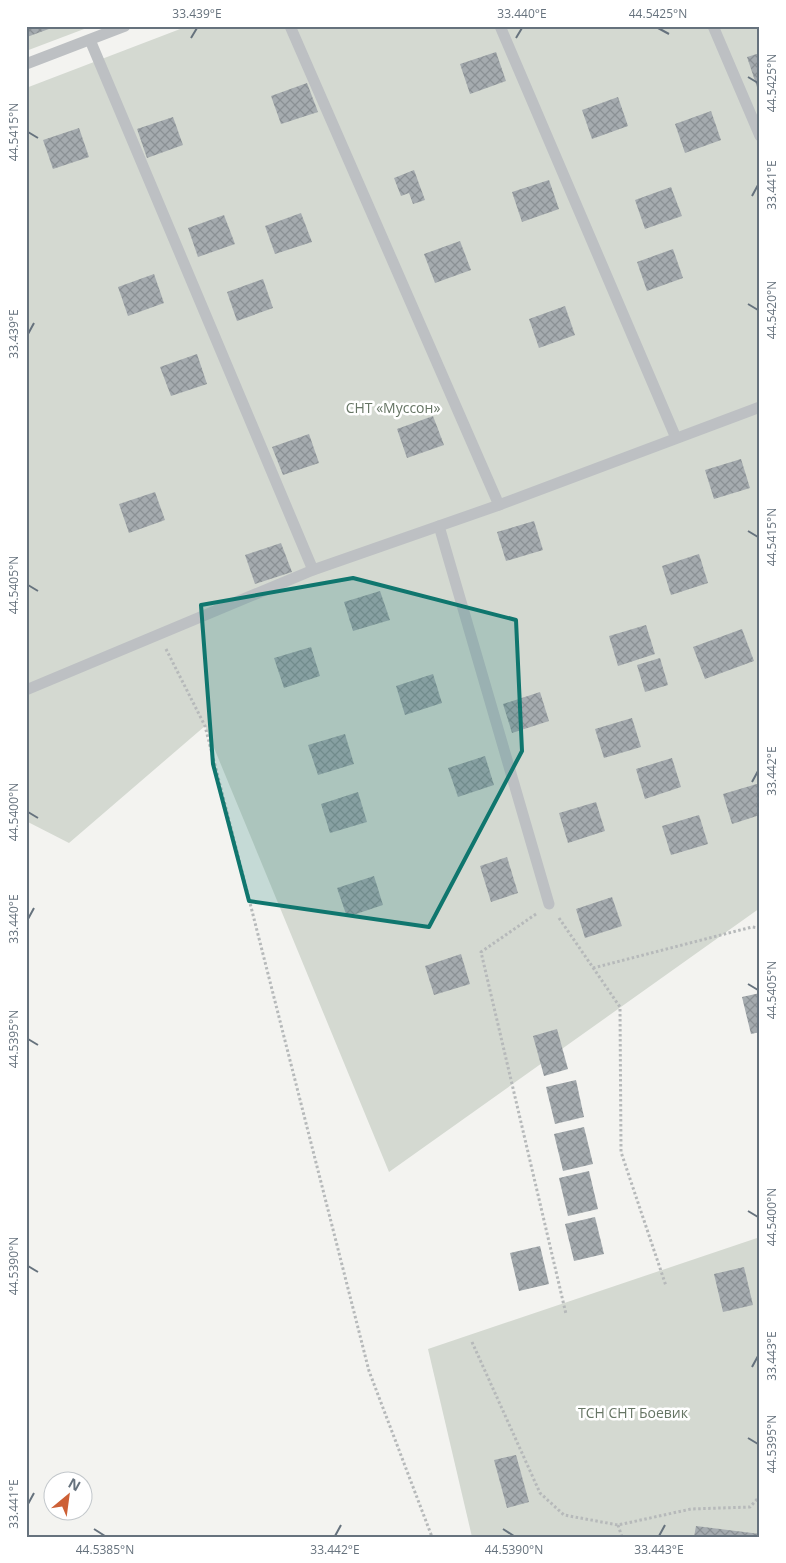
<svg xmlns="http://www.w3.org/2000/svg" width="786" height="1563" font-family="'Open Sans',sans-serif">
<defs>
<pattern id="building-cross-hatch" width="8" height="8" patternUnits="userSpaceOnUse" patternTransform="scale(1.25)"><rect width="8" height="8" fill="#a5abaf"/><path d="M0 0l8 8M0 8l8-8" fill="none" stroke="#8a9094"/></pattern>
</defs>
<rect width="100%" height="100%" fill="#f3f3f0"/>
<g fill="#d4d9d1">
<polygon points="26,26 92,26 26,51"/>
<polygon points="188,26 760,26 760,908 389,1172 205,726 69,843 26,821 26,88"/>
<polygon points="760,1237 760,1537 472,1537 428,1349"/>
</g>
<g fill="url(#building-cross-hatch)">
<polygon points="26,26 57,26 27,37"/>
<polygon points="496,52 506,81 470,94 460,64"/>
<polygon points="760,53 760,86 757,87 747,57"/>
<polygon points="307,83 318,112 281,124 271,96"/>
<polygon points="618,97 628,126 592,139 582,110"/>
<polygon points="711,111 721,140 685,153 675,124"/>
<polygon points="173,117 183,145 147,158 137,129"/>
<polygon points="79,128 89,157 53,169 43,140"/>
<polygon points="414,170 425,200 413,204 409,193 401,196 394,178"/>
<polygon points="549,180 559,209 522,222 512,192"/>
<polygon points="671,187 682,216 645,229 635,200"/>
<polygon points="301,213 312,242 275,254 265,226"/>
<polygon points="224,215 235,244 198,257 188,228"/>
<polygon points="460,241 471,270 435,283 424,254"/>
<polygon points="673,249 683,278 647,291 637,262"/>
<polygon points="154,274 164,303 128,316 118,287"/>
<polygon points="263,279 273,308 237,321 227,292"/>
<polygon points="565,306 575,335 539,348 529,319"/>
<polygon points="197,354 207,384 171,396 160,367"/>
<polygon points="433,416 444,445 407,458 397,429"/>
<polygon points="309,434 319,463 283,475 272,447"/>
<polygon points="741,459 750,488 714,499 705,470"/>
<polygon points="155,492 165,520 129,533 119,504"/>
<polygon points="534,521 543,550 506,561 497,532"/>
<polygon points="281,543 292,572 255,584 245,555"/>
<polygon points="699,554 708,583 671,595 662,566"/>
<polygon points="380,591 390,620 353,631 344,602"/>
<polygon points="646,625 655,654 618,666 609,636"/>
<polygon points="742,629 754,661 705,679 693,647"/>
<polygon points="311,647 320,676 284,688 274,658"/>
<polygon points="660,658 668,685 645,692 637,665"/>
<polygon points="433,674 442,703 405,715 396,686"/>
<polygon points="540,692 549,721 512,733 503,704"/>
<polygon points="632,718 641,747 604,758 595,729"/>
<polygon points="345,734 354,764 318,775 308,745"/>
<polygon points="485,756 494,785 458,797 448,768"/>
<polygon points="672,758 681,787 645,799 636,769"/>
<polygon points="760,783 760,815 732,824 723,794"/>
<polygon points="358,792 367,822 330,833 321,804"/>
<polygon points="596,802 605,831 568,843 559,813"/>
<polygon points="699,815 708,844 671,855 662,826"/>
<polygon points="507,857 518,893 491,902 480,866"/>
<polygon points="374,876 383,905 347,917 337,888"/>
<polygon points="612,897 622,926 585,938 576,909"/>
<polygon points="461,954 470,984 434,995 425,966"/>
<polygon points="760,993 760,1032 751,1034 742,997"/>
<polygon points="557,1029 568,1069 544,1076 533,1036"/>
<polygon points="576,1080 584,1117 555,1124 546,1087"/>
<polygon points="584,1127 593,1164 563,1171 554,1134"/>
<polygon points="589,1171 598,1209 568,1216 559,1178"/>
<polygon points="595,1217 604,1254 574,1261 565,1224"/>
<polygon points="540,1246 549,1284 519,1291 510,1253"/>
<polygon points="744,1267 753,1305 723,1312 714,1274"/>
<polygon points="516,1455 529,1502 507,1508 494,1460"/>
<polygon points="696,1526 760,1534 760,1537 694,1537"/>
</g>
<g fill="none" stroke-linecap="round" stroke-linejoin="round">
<g stroke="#b6b9ba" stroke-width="3" stroke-dasharray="2.5 2.5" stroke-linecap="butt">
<polyline points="166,649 205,726 369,1371 432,1537"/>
<polyline points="536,914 481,952 566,1314"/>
<polyline points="559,918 620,1007 621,1152 666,1286"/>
<polyline points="593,968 752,927 760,928"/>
<polyline points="472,1342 540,1493 564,1515 618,1525 691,1509 750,1507 760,1496"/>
<polyline points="618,1525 622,1537"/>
</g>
<g stroke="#bdc0c3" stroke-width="11">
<polyline points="290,26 499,505"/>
<polyline points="500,26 676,438"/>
<polyline points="713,26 760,136"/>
<polyline points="90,40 313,570"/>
<polyline points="26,64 125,26"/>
<polyline points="439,526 549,904"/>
<polyline points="26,690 313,570 499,505 760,407"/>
</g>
</g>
<path fill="#0f766e" fill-opacity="0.2" stroke="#0f766e" stroke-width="4" stroke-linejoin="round" d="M 353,578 L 516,620 L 522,751 L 429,927 L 249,901 L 213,764 L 201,605 Z"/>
<path fill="none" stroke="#66727d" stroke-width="2" d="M 658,28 L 669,34M 191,38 L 197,28M 516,38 L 522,28M 748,77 L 758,83M 28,132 L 38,138M 752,196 L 758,185M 748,304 L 758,310M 28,334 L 34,323M 748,531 L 758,537M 28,585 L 38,591M 752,782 L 758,771M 28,812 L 38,818M 28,919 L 34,908M 748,984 L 758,990M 28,1039 L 38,1045M 748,1211 L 758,1217M 28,1266 L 38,1272M 752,1367 L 758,1356M 748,1438 L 758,1444M 28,1504 L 34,1493M 94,1529 L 105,1536M 503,1529 L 514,1536M 335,1536 L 341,1525M 659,1536 L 665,1525"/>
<g text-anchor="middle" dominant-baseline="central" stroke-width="5" stroke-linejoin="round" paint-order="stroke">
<g font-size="14" fill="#667564" stroke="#fff">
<text x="393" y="407">СНТ «Муссон»</text>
<text x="633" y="1412">ТСН СНТ Боевик</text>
</g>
</g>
<rect width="786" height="1563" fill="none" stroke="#ffffff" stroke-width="55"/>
<g transform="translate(68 1496) rotate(29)"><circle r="24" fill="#ffffff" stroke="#c2c7cb"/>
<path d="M0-4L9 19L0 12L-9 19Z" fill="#cd6036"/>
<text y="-8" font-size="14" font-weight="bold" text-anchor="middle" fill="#66727d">N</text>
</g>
<rect x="28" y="28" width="730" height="1508" fill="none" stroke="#66727d" stroke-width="2"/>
<g font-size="12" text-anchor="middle" fill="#66727d">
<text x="197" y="18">33.439°E</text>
<text x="522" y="18">33.440°E</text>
<text x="658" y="18">44.5425°N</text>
<text transform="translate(772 83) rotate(-90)" y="4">44.5425°N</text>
<text transform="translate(14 132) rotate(-90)" y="4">44.5415°N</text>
<text transform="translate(772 185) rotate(-90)" y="4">33.441°E</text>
<text transform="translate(772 310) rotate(-90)" y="4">44.5420°N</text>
<text transform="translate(14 334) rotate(-90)" y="4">33.439°E</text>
<text transform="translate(772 537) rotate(-90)" y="4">44.5415°N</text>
<text transform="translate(14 585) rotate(-90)" y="4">44.5405°N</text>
<text transform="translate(772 771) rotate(-90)" y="4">33.442°E</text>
<text transform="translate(14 812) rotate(-90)" y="4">44.5400°N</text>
<text transform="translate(14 919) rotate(-90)" y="4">33.440°E</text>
<text transform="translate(772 990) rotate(-90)" y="4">44.5405°N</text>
<text transform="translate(14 1039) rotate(-90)" y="4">44.5395°N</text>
<text transform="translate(772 1217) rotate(-90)" y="4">44.5400°N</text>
<text transform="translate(14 1266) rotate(-90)" y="4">44.5390°N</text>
<text transform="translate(772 1356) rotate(-90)" y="4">33.443°E</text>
<text transform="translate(772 1444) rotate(-90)" y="4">44.5395°N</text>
<text transform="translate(14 1504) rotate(-90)" y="4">33.441°E</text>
<text x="105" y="1554">44.5385°N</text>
<text x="335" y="1554">33.442°E</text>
<text x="514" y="1554">44.5390°N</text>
<text x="659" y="1554">33.443°E</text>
</g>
</svg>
